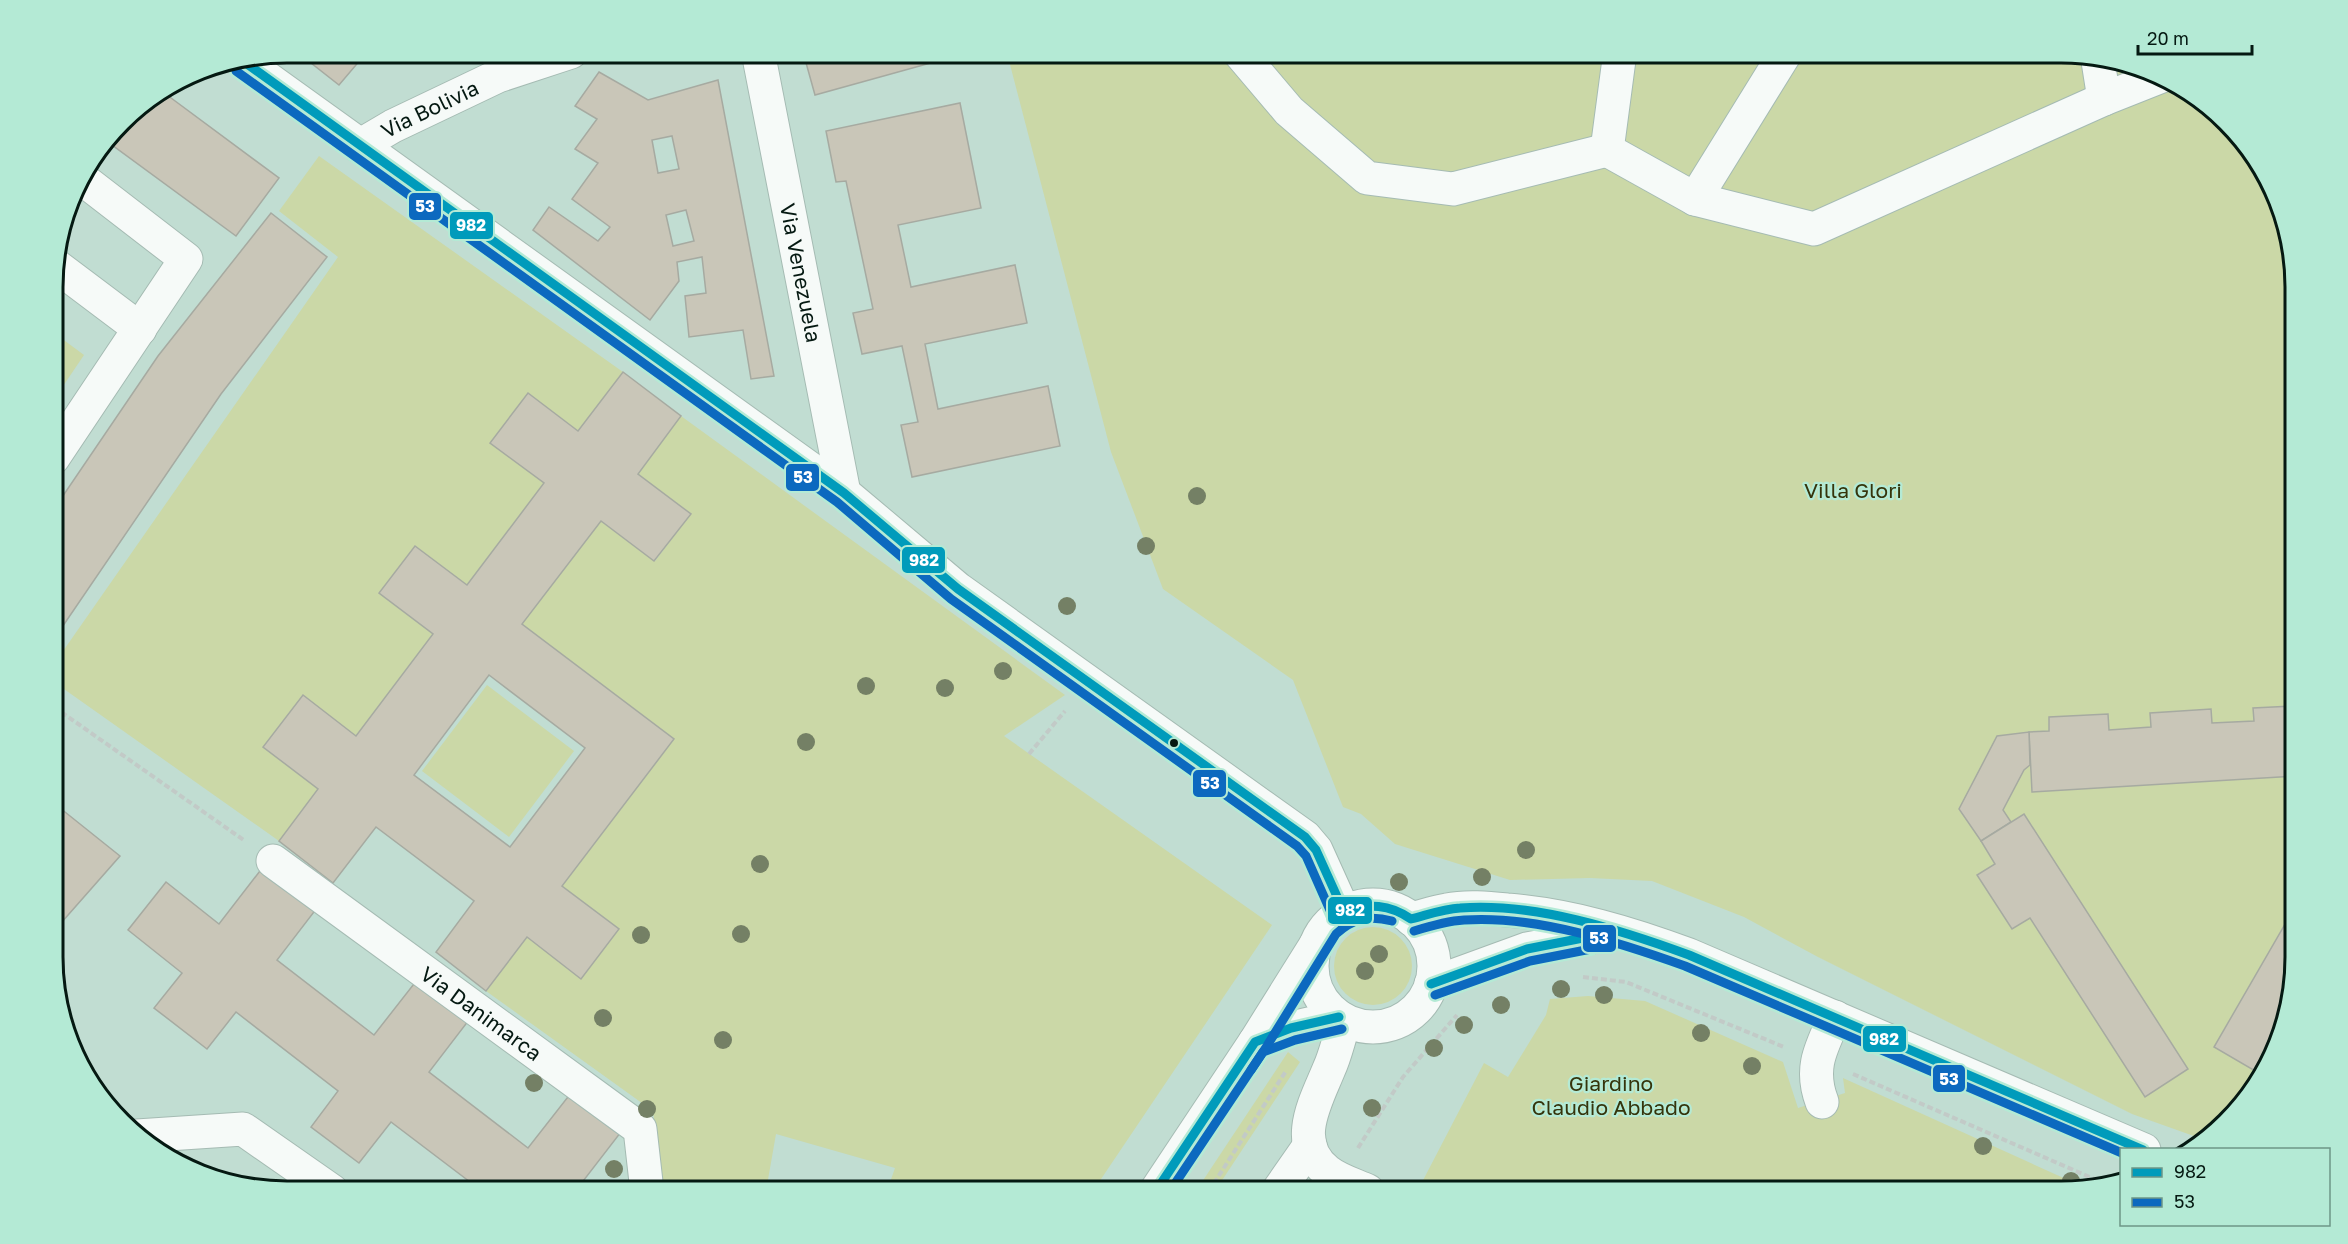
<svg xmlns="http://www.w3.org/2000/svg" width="2348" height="1244" font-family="'Golos Text',sans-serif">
<rect width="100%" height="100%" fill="#c1ddd2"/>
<g fill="#cbd8a7">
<polygon points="2061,52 2165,77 2216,111 2256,156 2294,256 2295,958 2271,1061 2237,1112 2205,1140 2132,1114 1818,957 1744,917 1652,881 1590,878 1510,880 1395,844 1361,814 1343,807 1293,680 1163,589 1111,452 1007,53"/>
<polygon points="319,156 623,372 578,431 528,393 491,442 544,483 467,585 379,593 433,634 279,841 54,682 54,664 338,257 279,211"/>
<polygon points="53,332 84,355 53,401"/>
<polygon points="681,416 1065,695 1004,736 1272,925 1093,1191 887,1191 895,1168 776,1134 766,1191 662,1191 653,1111 486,991 527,937 581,978 619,929 562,886 674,739 522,624 601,521 655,561 691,514 638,474"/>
<polygon points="487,685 574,751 509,837 422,771"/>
<circle cx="1373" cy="966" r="39"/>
<polygon points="1588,996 1645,1001 1783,1062 1798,1108 1845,1093 1843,1078 2088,1189 2076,1191 1427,1191 1419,1188 1484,1063 1508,1077 1546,1015 1550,999"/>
<polygon points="1288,1052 1300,1062 1215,1191 1196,1191"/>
</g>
<g fill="#c9c6b8" stroke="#a6aaa1" stroke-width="1.5" fill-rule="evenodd">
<polygon points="297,52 367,52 339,85"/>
<polygon points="803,52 943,52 945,59 815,95"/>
<path d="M 599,72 L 648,100 L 718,80 L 774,376 L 751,379 L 743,330 L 689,337 L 685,296 L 706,293 L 702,257 L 677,262 L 679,281 L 650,320 L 533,230 L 549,207 L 598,241 L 610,227 L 572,199 L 598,163 L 575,149 L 597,119 L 575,106 ZM 672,136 L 679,169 L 658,173 L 652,140 ZM 686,210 L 694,241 L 673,246 L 666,215 Z"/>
<polygon points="163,92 279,178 236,236 108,142 132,111"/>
<polygon points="960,103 981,208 898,225 911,287 1015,265 1027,323 925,344 938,409 1048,386 1060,446 912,477 901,425 918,422 902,346 862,354 853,313 873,309 846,181 836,182 826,131"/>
<polygon points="271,213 327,257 221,394 54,639 54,509 158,356"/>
<path d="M 623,372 L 681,416 L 638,474 L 691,514 L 654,561 L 601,521 L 522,624 L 674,739 L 562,886 L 619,929 L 581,979 L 527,937 L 486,991 L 436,952 L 474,901 L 376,827 L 333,883 L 279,841 L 318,789 L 263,747 L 303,695 L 356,736 L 433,634 L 379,593 L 415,546 L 467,585 L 544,483 L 490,443 L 528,393 L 578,431 ZM 489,675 L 585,748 L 510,847 L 414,775 Z"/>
<polygon points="2295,706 2295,776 2032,792 2029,732 2049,731 2049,717 2108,714 2109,730 2151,727 2150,713 2211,709 2212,723 2254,721 2253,708"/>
<polygon points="2029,732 2030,765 2024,770 2003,810 2011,822 1981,841 1959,809 1997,736"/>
<polygon points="60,808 120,856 54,931 54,814"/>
<polygon points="2024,814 2188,1069 2145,1097 2030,918 2012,929 1977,875 1995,864 1981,841"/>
<polygon points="263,867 317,908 277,960 374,1035 417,980 469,1020 429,1072 528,1148 571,1093 621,1132 580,1185 589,1191 482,1191 391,1122 359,1163 311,1127 338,1091 236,1012 207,1049 154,1008 182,973 128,930 166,882 219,924"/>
<polygon points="2295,907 2295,958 2271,1061 2262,1075 2214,1047"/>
</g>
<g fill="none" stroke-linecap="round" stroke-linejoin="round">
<defs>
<g id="minor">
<path id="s1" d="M 758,52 L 844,493"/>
<polyline points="1239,52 1289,111 1367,178 1453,189 1607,150"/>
<polyline points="243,61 844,493 958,589 1305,837 1316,850 1344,912"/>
<polyline points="2098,61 2104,99"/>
<path id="s2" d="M 359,146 L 393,126 L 498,76 L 571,52"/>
<polyline points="1607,150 1695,199 1814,229 2104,99 2162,76"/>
<polyline points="1607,150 1620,52"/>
<polyline points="1695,199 1786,52"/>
<polyline points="55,265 140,329"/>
<polyline points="53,458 186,259 81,178"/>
<path id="s3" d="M 273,861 L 640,1129 L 647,1191"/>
<circle cx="1373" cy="966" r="61"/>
<path d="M 1411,919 C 1423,916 1435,912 1447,910 C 1466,906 1488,908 1507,910 C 1570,915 1630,933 1689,955 L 2144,1150"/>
<polyline points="1431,984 1527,949 1608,934"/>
<path d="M 1345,1021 C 1339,1037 1336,1054 1329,1069 C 1316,1101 1291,1143 1327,1171 C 1338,1180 1355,1185 1368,1191"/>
<polyline points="1255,1042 1291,1028 1339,1017"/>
<path d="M 1822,1102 C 1809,1068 1821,1048 1835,1017"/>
<polyline points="137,1136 243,1129 332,1191"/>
<polyline points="1156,1191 1255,1042 1315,946"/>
<polyline points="1278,1191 1310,1145"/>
</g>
</defs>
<use href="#minor" stroke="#a5bbb3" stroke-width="35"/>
<g stroke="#c2cac7" stroke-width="4" stroke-dasharray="6 3" stroke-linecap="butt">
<polyline points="54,707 245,841"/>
<polyline points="1029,754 1065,711"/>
<polyline points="1583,977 1626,982 1784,1047"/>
<polyline points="1853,1074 2108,1185"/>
<polyline points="1358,1148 1403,1077 1457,1015"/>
<polyline points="1209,1191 1286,1071"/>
</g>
<use href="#minor" stroke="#f6faf8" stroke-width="33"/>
<defs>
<g id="bus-1">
<path d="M 243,61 L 844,493 L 958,589 L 1305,837 L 1316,850 L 1344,912 C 1369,903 1389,904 1411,919 C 1427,915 1443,909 1460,908 C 1534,902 1621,930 1689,955 L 2143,1150"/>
<polyline points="1431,984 1527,949 1588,937"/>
<polyline points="1156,1191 1255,1042 1291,1028 1339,1017"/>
</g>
<g id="bus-2">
<polyline points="236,71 837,502 951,599 1297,846 1306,856 1333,917"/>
<path d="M 1414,931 C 1430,926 1447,921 1464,920 C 1535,915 1618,942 1685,966 L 2122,1153"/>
<polyline points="1435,995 1530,961 1591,949"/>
<polyline points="1251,1070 1263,1052 1295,1040 1342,1029"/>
<path d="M 1170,1191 L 1265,1049 L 1336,934 C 1353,918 1370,915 1392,921"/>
</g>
</defs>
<use href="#bus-1" stroke="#b4ead5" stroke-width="14"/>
<use href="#bus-2" stroke="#b4ead5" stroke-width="14"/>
<use href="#bus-1" stroke="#009bbb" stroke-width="9"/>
<use href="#bus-2" stroke="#0c69bf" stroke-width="9"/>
</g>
<g fill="#748065">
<circle cx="1197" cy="496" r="9"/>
<circle cx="1146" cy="546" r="9"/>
<circle cx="1067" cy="606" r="9"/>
<circle cx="1003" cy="671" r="9"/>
<circle cx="866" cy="686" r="9"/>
<circle cx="945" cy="688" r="9"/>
<circle cx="806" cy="742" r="9"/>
<circle cx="1526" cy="850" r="9"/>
<circle cx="760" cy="864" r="9"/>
<circle cx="1482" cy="877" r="9"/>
<circle cx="1399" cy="882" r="9"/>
<circle cx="741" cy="934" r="9"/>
<circle cx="641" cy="935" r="9"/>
<circle cx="1379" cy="954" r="9"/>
<circle cx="1365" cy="971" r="9"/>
<circle cx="1561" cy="989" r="9"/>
<circle cx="1604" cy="995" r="9"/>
<circle cx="1501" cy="1005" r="9"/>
<circle cx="603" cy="1018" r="9"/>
<circle cx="1464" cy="1025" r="9"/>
<circle cx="1701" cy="1033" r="9"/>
<circle cx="723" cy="1040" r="9"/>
<circle cx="1434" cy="1048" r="9"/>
<circle cx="1752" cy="1066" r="9"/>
<circle cx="534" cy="1083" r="9"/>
<circle cx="1372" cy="1108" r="9"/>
<circle cx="647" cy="1109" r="9"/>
<circle cx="1983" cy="1146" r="9"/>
<circle cx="614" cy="1169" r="9"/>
<circle cx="2071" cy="1181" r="9"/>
</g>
<circle fill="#051912" stroke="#b4ead5" stroke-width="2" cx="1174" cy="743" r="5"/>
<g text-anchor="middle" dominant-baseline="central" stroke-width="4.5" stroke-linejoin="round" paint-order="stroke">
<g font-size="21" fill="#051912" stroke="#b4ead5">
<text stroke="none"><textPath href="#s2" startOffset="80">Via Bolivia</textPath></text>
<text stroke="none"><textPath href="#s1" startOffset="225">Via Venezuela</textPath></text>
<text stroke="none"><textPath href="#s3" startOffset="258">Via Danimarca</textPath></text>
</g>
<g font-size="21" fill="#35340b" stroke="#b4ead5">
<text x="1853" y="490">Villa Glori</text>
<text x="1611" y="1083">Giardino<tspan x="1611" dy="24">Claudio Abbado</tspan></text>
</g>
</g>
<path d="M0 0H2348V1244H0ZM287 63H2061A224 224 0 0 1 2285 287V957A224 224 0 0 1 2061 1181H287A224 224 0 0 1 63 957V287A224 224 0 0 1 287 63Z" fill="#b4ead5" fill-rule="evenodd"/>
<path fill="none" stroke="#051912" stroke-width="3" d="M287 63H2061A224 224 0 0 1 2285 287V957A224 224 0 0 1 2061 1181H287A224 224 0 0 1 63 957V287A224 224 0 0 1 287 63Z"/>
<g stroke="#b4ead5" stroke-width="2">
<rect x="408" y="192" width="34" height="29" rx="6" fill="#0c69bf"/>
<rect x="449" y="211" width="45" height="29" rx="6" fill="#009bbb"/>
<rect x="785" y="463" width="35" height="29" rx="6" fill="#0c69bf"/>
<rect x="901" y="546" width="45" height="28" rx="6" fill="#009bbb"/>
<rect x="1192" y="769" width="35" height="29" rx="6" fill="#0c69bf"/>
<rect x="1327" y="896" width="46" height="29" rx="6" fill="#009bbb"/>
<rect x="1582" y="924" width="35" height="29" rx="6" fill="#0c69bf"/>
<rect x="1862" y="1025" width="45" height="28" rx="6" fill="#009bbb"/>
<rect x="1932" y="1064" width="34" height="29" rx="6" fill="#0c69bf"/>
</g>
<g font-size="16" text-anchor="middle" font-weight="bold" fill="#fff">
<text x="425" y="212">53</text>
<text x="471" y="231">982</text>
<text x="803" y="483">53</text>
<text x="924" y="566">982</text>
<text x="1210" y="789">53</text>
<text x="1350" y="916">982</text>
<text x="1599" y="944">53</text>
<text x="1884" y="1045">982</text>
<text x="1949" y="1085">53</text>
</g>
<rect x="2120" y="1148" width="210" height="78" fill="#b4ead5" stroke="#6e9687" stroke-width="1.5"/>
<rect x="2132" y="1168" width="30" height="9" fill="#009bbb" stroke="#6e9687" stroke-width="1.5"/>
<text x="2174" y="1178" font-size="18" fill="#051912">982</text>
<rect x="2132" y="1198" width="30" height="9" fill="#0c69bf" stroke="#6e9687" stroke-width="1.5"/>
<text x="2174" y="1208" font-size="18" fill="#051912">53</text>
<path d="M2138 45v9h114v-9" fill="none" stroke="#051912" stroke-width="3"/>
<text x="2147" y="45" font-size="18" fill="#051912" stroke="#b4ead5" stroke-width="4.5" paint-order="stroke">20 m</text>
</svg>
